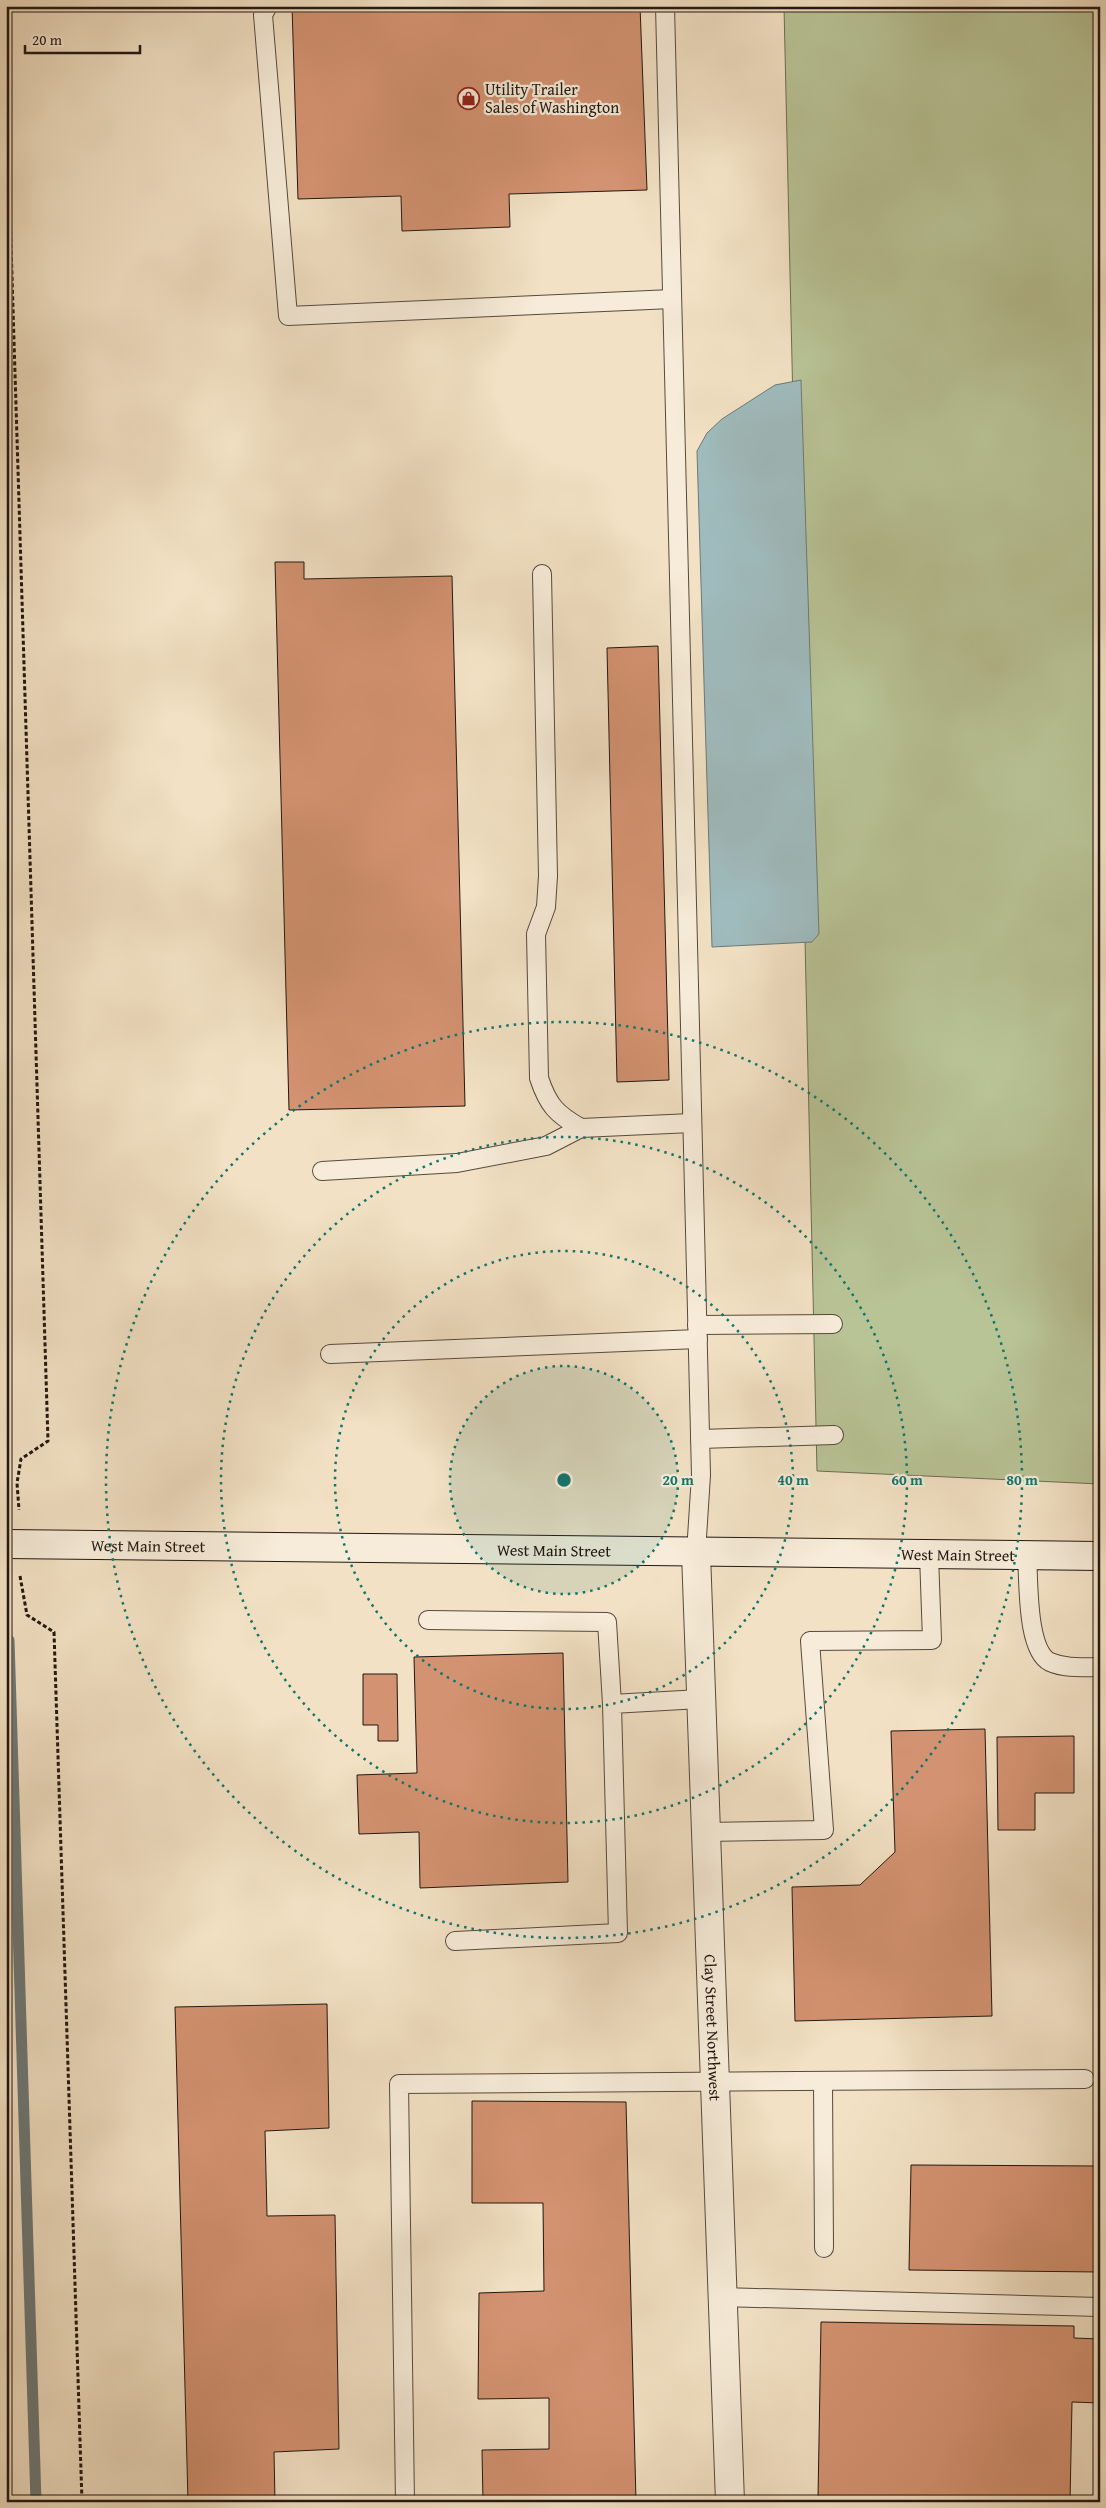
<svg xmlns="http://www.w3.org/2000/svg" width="1106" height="2508" font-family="'Gentium Book Plus',serif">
<rect width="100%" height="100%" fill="#f2e1c4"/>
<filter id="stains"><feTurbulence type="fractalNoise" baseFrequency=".004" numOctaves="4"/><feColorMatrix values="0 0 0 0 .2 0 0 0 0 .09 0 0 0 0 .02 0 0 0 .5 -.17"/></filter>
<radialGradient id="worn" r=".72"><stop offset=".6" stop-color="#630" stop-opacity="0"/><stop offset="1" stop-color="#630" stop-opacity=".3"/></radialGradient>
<polygon fill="#b8c396" stroke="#6d6d54" points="784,6 1100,6 1100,1484 817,1471"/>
<polygon fill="#9fbbbd" stroke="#6d7978" points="801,380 819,934 812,942 712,947 697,451 707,433 722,419 775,385"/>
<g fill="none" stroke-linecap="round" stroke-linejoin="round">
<polyline stroke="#6d7978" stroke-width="11" points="9,1640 36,2502"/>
</g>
<g fill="#d39271" stroke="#221711">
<polygon points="292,6 640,6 647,190 509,194 510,227 402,231 401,196 298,199"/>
<polygon points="275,562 304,562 304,579 452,576 465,1106 289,1110"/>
<polygon points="658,646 669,1080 617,1082 607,648"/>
<polygon points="563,1653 568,1882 420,1888 419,1832 359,1834 357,1775 417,1773 414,1657"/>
<polygon points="363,1674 397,1674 398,1741 378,1741 378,1725 363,1725"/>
<polygon points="985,1729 992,2016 795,2021 792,1887 860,1885 895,1852 891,1731"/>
<polygon points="1074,1736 1074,1793 1035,1793 1035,1830 998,1830 997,1737"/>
<polygon points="327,2004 329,2128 265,2131 267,2216 335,2215 339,2449 274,2452 275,2502 188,2502 175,2007"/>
<polygon points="472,2101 626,2102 636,2502 483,2502 482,2450 549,2449 549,2398 478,2399 479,2293 544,2291 543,2203 472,2203"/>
<polygon points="911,2165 1100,2166 1100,2272 909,2270"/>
<polygon points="821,2322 1074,2326 1074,2338 1100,2339 1100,2403 1072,2402 1070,2502 818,2499"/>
</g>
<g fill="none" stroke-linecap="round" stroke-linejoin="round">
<defs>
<g id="service">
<polyline points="268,6 263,15 288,316 672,299"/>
<polyline points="665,6 701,1475 696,1553"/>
<path d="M 542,574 L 548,876 L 546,907 L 536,934 L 539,1078 C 548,1105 556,1114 581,1128"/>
<polyline points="322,1171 457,1163 546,1146 581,1128 692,1123"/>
<polyline points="697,1325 833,1324"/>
<polyline points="330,1354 698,1339"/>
<polyline points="700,1439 834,1435"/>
<path d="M 1027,1556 C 1029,1580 1026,1650 1050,1662 C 1066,1669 1083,1667 1100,1667"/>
<polyline points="428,1620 607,1622 612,1704"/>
<polyline points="705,1832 824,1830 810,1641 932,1640 929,1555"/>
<polyline points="455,1941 618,1933 612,1704 700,1699"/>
<polyline points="823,2082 824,2248"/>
<polyline points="721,2297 1100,2307"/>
<polyline points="405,2502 399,2084 1085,2079"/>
</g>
<g id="minor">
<path id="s1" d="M 696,1553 L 730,2502"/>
</g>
<g id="secondary">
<path id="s2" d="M 6,1544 L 1100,1556"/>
</g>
</defs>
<use href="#service" stroke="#564a3e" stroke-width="20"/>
<use href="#minor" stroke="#564a3e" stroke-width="30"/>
<use href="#secondary" stroke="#221711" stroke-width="30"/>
<g stroke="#221711" stroke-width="3" stroke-dasharray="4 2.5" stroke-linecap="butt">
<polyline points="6,82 48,1441 21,1459 17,1483 19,1510"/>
<polyline points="20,1576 27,1615 54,1632 82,2502"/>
</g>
<use href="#service" stroke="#f7ecd9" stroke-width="18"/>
<use href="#minor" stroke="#f7ecd9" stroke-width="28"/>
<use href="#secondary" stroke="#f7ecd9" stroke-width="28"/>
</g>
<circle cx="564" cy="1480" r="114" fill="#0f766e" fill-opacity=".12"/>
<g fill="none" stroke="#0f766e" stroke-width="2.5" stroke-dasharray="2.5 5">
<circle cx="564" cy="1480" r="114"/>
<circle cx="564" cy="1480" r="229"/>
<circle cx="564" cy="1480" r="343"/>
<circle cx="564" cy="1480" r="458"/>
</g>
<defs>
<symbol id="shop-ring" viewBox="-11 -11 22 22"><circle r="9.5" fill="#f7ecd9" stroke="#8f2418" stroke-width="1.5"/><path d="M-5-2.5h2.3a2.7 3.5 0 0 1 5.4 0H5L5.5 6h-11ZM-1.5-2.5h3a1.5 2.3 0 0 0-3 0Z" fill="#8f2418"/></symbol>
</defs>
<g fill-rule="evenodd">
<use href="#shop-ring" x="456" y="86" width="25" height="25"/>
</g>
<g text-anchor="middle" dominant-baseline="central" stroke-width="4.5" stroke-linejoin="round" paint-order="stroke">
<g font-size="16" fill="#221711" stroke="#f7ecd9" text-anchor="start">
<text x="485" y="89">Utility Trailer<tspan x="485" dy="18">Sales of Washington</tspan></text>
</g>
<g font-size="16" fill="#221711" stroke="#f7ecd9">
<text stroke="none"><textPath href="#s2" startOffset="142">West Main Street</textPath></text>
<text stroke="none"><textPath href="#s2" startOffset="548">West Main Street</textPath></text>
<text stroke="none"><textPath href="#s2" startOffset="952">West Main Street</textPath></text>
<text stroke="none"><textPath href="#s1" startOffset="475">Clay Street Northwest</textPath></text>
</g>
</g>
<circle cx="564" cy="1480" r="8" fill="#0f766e" stroke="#f7ecd9" stroke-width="2.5"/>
<g font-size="15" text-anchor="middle" font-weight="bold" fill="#0f766e" stroke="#f7ecd9" stroke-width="4.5" stroke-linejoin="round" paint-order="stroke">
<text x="678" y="1485">20 m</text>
<text x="793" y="1485">40 m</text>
<text x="907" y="1485">60 m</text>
<text x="1022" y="1485">80 m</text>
</g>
<rect width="1106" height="2508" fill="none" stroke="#f2e1c4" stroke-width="25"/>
<rect x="8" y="8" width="1091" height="2493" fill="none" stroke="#221711" stroke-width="2.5"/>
<rect x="12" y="12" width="1081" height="2483" fill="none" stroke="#221711"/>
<path d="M25 45v8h115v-8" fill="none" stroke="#221711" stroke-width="2.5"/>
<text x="32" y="45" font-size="15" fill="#221711" stroke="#f7ecd9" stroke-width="4" paint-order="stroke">20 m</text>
<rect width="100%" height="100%" filter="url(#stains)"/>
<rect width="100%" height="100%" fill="url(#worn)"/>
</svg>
